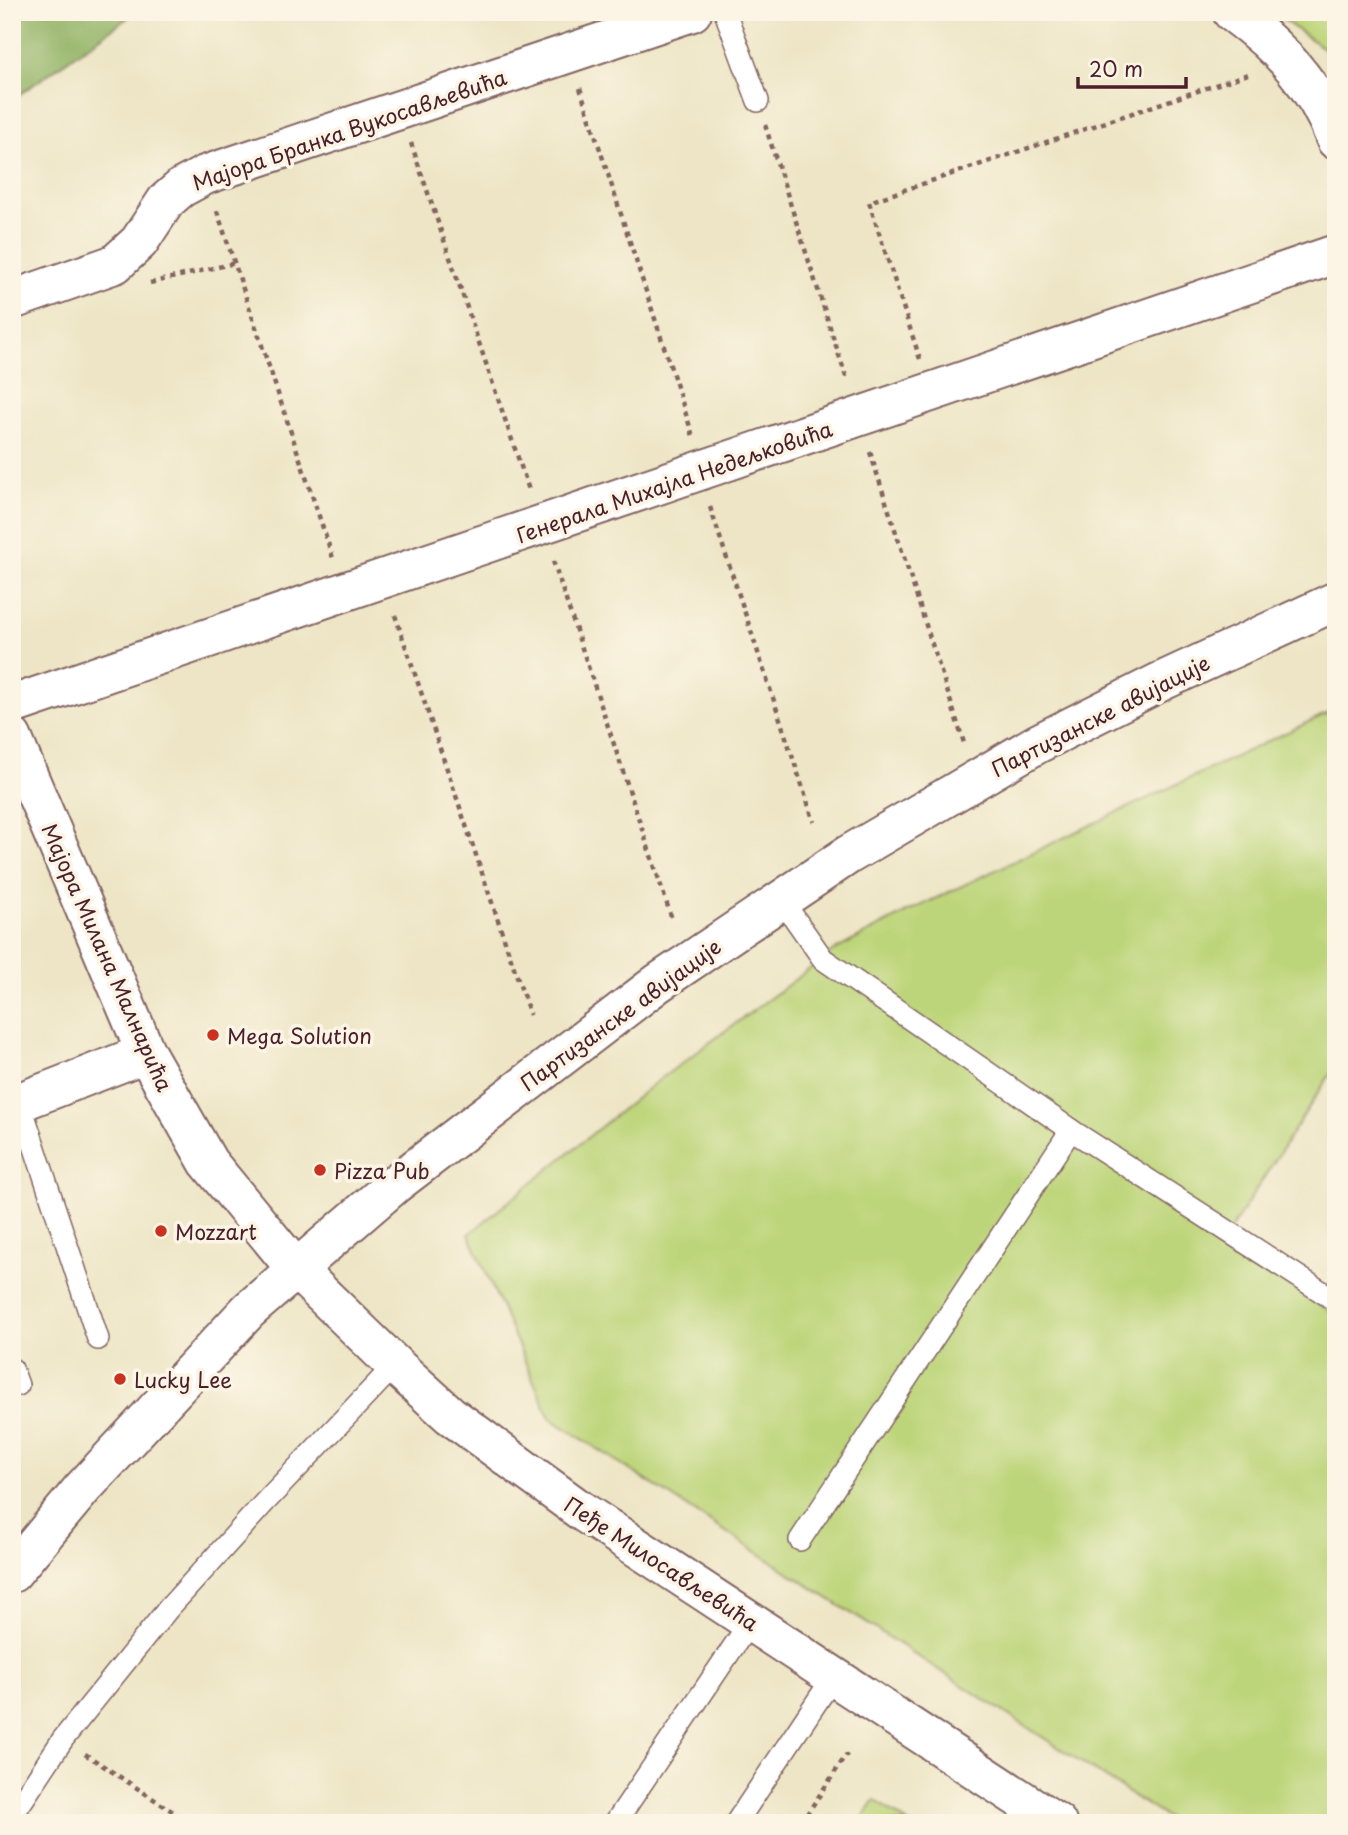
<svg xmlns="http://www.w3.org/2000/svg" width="1348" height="1835" font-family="'Playpen Sans',sans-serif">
<rect width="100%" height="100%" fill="#fcf5e5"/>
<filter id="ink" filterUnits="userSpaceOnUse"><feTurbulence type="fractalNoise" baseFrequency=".0143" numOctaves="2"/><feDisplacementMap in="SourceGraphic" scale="14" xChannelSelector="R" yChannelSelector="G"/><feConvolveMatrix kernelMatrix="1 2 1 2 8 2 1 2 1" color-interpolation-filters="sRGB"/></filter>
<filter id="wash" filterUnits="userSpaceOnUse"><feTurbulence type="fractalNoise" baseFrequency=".00686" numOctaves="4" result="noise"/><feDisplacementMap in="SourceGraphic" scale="28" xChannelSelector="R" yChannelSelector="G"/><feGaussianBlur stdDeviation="1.57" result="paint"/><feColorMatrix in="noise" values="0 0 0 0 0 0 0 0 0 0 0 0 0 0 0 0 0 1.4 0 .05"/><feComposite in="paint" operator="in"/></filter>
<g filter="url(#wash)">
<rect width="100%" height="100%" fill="#ede5c5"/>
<g fill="#bdd57a" stroke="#847a52" stroke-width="2">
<polygon points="1272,12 1336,12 1336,57"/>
<polygon points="1336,709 1336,1065 1222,1243 1336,1315 1336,1823 1175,1823 550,1418 469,1234 651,1086 835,950 907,912"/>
<polygon points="875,1800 908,1823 859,1823"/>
</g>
<polygon fill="#96b66a" stroke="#706a4a" stroke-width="2" points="12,12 136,12 20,94 12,96"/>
</g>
<g filter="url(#ink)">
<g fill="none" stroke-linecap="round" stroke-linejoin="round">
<defs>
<g id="service">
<polyline points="725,12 758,101"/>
<polyline points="781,899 823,959 1071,1130 1336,1301"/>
<polyline points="20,1103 98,1339"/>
<polyline points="12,1369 18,1385"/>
<polyline points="800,1540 1071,1130"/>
<polyline points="12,1816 63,1739 168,1609 264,1503 395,1365"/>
<polyline points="615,1823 750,1622"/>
<polyline points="736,1823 834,1676"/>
</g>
<g id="minor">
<path d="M 1232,12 C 1279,46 1316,85 1336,140"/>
<polyline points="12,300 115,264 139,242 166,201 181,188 205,175 692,12"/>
<polyline points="12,705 1336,254"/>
<polyline points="12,737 146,1053 208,1162 295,1268 395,1365 450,1415 580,1510 1057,1823"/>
<polyline points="12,1105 146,1053"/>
</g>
<polyline id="tertiary" points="12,1573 82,1489 249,1310 394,1185 658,983 848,855 1037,744 1160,682 1336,601"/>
</defs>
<use href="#service" stroke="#836461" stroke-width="24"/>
<use href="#minor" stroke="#836461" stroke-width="42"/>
<use href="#tertiary" stroke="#836461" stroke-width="42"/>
<g stroke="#836461" stroke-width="4.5" stroke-dasharray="5 5" stroke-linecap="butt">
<polyline points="580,88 693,436"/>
<polyline points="765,125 847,380"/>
<polyline points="411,143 529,490"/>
<polyline points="217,211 333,558"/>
<polyline points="150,283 235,263"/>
<polyline points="920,359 869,202 1248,74"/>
<polyline points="870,452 964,743"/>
<polyline points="710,507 814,822"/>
<polyline points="553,561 672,919"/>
<polyline points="395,615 530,1015"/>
<polyline points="85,1754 190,1823"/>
<polyline points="801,1823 847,1754"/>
</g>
<use href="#service" stroke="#fff" stroke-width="21"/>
<use href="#minor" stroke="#fff" stroke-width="38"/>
<use href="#tertiary" stroke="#fff" stroke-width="38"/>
</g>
</g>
<g fill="#c8321e" stroke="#fcf5e5" stroke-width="2.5">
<circle cx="213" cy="1035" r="7"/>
<circle cx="320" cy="1170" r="7"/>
<circle cx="161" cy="1231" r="7"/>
<circle cx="120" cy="1379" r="7"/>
</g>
<g text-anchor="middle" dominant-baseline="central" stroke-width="7" stroke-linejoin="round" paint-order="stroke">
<g font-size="21" fill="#4a1f2b" stroke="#fcf5e5">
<text transform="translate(349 129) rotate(-19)">Мајора Бранка Вукосављевића</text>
<text transform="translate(674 481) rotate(-19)">Генерала Михајла Недељковића</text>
<text transform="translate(1100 715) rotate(-27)">Партизанске авијације</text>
<text transform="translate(108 957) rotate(66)">Мајора Милана Малнарића</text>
<text transform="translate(620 1014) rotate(-36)">Партизанске авијације</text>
<text transform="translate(662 1563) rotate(33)">Пеђе Милосављевића</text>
</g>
<g font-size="21" fill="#4a1f2b" stroke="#fcf5e5" text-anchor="start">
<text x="227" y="1035">Mega Solution</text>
<text x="334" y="1170">Pizza Pub</text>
<text x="175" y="1231">Mozzart</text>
<text x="134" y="1379">Lucky Lee</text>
</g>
</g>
<rect width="1348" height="1835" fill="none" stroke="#fcf5e5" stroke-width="42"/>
<path d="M1078 77v10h108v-10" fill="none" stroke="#4a1f2b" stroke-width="3.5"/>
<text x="1089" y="77" font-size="21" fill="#4a1f2b" stroke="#fcf5e5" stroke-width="5" paint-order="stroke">20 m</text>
</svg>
